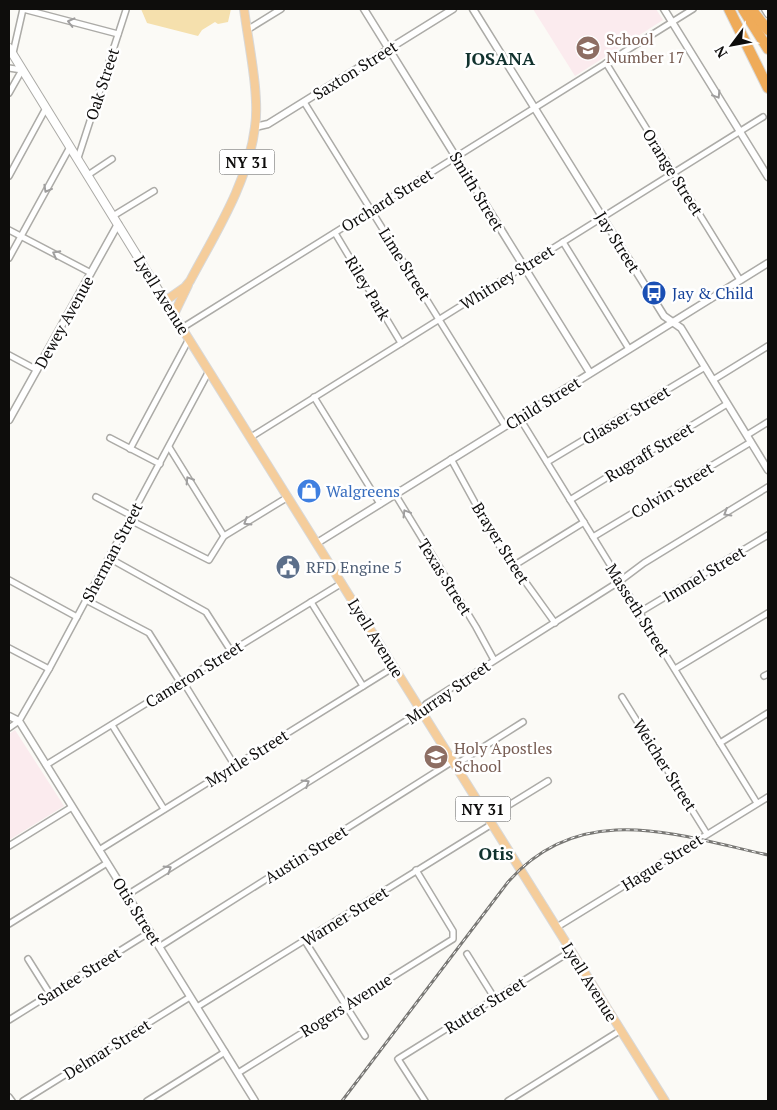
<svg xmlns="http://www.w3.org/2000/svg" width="777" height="1110" font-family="'PT Serif',serif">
<rect width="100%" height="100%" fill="#fbfaf6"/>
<g fill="#fbebee">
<polygon points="533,9 656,9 663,20 575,76"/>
<polygon points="15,730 64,806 9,840 9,734"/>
</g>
<polygon fill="#f5e0ad" points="141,9 231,9 228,22 218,24 215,22 202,30 198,36 147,23"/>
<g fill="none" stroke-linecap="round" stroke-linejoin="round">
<defs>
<g id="minor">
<polyline points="23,9 118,34"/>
<polyline points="247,30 281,9"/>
<polyline points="13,53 23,9"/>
<polyline points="606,63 740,280"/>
<polyline points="9,68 22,70 9,93"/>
<polyline points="304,102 505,426"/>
<polyline points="78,158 126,10"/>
<polyline points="88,175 112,159"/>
<polyline points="9,176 46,108"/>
<polyline points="113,216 154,191"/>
<polyline points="9,230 91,273"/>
<polyline points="335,233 401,343"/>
<polyline points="563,242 629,349"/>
<polyline points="9,258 70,147"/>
<polyline points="182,328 693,9"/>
<polyline points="9,355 37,370"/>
<polyline points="713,380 768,346"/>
<polyline points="314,397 380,504"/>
<polyline points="519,417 757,803"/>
<polyline points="747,435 768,422"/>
<polyline points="251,437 763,117"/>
<polyline points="110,438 160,464"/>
<polyline points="169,447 224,536"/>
<polyline points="130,449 189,339"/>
<polyline points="451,459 496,541 555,623"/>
<polyline points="547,462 705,367"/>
<polyline points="395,494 476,627 494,660"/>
<polyline points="96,497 132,516"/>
<polyline points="570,500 727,404"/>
<polyline points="130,520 209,560 224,536 288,497"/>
<polyline points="593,537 751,442"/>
<polyline points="109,558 206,612 231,651"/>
<polyline points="513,566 584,522"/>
<polyline points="9,580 77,617"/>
<polyline points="86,600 149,633 180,682"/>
<polyline points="311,602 363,686"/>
<polyline points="640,612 768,535"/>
<polyline points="9,648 49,669"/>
<polyline points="675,669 768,613"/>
<polyline points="764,676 768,674"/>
<polyline points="182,680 235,766"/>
<polyline points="622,697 707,834"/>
<polyline points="112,725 164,809"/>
<polyline points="9,728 19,721 49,669 209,371"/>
<polyline points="720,743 768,713"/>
<polyline points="46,765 342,583"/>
<polyline points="455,765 523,722"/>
<polyline points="488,818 548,781"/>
<polyline points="9,846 72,807"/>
<polyline points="99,850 394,667"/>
<polyline points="127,895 422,711 426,704 620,581 644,563 768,487"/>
<polyline points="9,924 107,863"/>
<polyline points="557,927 768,797"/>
<polyline points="305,941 365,1036"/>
<polyline points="159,947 453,761"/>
<polyline points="467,954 495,999"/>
<polyline points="28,959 50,994"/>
<polyline points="197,1007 492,824"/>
<polyline points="9,1020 150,932"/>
<polyline points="238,1073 453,939 453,931 416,870"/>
<polyline points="9,1097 12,1101"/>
<polyline points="23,1101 190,997"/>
<polyline points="147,1101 225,1052"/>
<polyline points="425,1101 398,1059 571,951"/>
<polyline points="508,1101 621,1030"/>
</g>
<g id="tertiary">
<polyline points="364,9 590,373"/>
<polyline points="473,9 664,316 681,328 768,470"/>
<polyline points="664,9 768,177"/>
<polyline points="765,9 768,14"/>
<polyline points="255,127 268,124 453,9"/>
<polyline points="9,420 118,224"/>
<polyline points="317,543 768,263"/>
<polyline points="9,716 19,721 255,1101"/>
</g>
<polyline id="secondary" points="9,48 165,301"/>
<g id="primary">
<path d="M 244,9 C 248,41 260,96 255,127 C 248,183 216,232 190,281 L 185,287 L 165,301 L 665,1101"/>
<polyline points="174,314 188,285"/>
</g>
<g id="motorway">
<polyline points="729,9 768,88"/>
<polyline points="743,9 768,49"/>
<polyline points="751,9 768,30"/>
</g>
</defs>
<use href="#minor" stroke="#acaba7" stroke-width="8"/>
<use href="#tertiary" stroke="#acaba7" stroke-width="9"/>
<use href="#secondary" stroke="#acaba7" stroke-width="10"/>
<use href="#primary" stroke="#d8d8d8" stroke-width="10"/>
<use href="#motorway" stroke="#d8d8d8" stroke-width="12"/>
<use href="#minor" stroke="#fff" stroke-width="5"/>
<use href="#tertiary" stroke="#fff" stroke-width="6"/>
<use href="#secondary" stroke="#fff" stroke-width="8"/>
<use href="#primary" stroke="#f5cd9b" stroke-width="8"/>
<use href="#motorway" stroke="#efab59" stroke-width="10"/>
<defs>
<path id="rail" d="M 342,1101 L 508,882 C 581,799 677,835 768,855"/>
</defs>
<use href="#rail" stroke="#797875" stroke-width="3"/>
<use href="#rail" stroke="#fff" stroke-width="1" stroke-dasharray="4" stroke-linecap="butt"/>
</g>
<defs><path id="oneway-chevron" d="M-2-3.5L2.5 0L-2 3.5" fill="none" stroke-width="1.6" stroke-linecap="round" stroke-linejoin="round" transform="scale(1.25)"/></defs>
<g stroke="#9f9e9e">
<use href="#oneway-chevron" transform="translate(71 22) rotate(-166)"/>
<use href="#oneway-chevron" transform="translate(717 95) rotate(58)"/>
<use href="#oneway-chevron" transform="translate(47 189) rotate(119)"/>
<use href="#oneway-chevron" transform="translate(56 254) rotate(-152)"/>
<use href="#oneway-chevron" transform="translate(189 480) rotate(-122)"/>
<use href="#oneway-chevron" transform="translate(406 513) rotate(-121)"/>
<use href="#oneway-chevron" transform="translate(727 513) rotate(149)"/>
<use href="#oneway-chevron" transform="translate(247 522) rotate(148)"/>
<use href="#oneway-chevron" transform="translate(306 783) rotate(-32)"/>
<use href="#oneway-chevron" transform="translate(168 869) rotate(-32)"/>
</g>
<defs>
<symbol id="school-disc" viewBox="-11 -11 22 22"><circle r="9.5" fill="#8d6e63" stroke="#fff"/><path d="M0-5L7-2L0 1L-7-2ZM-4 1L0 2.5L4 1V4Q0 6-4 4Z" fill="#fff"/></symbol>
<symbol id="bus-disc" viewBox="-11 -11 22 22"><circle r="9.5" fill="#1a4fb4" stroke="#fff"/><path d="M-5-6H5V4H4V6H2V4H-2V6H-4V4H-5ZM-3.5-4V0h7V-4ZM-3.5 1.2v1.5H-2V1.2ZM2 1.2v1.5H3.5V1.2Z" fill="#fff"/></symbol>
<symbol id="shop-disc" viewBox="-11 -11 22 22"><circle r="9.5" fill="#3f7fe0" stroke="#fff"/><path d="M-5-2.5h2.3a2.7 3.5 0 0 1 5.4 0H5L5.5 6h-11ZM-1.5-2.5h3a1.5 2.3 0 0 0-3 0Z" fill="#fff"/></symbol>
<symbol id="civic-disc" viewBox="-11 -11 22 22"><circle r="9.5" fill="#5c6f8a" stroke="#fff"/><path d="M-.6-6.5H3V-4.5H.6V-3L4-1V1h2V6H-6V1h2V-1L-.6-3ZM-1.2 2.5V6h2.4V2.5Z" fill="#fff"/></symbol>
</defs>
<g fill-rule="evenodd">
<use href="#school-disc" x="574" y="34" width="28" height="28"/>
<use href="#bus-disc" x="640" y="279" width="28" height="28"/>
<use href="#shop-disc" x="295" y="477" width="28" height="28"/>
<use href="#civic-disc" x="274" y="553" width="28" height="28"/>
<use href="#school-disc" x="422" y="743" width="28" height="28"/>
</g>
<g text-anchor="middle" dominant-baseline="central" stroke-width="5" stroke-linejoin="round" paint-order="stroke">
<g fill="#fff" stroke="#565655" stroke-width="1">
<rect x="219.5" y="149.5" width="55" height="25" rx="4"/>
<rect x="455.5" y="796.5" width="55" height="25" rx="4"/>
</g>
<g font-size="15" font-weight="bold" fill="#0e0d0c">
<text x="247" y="162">NY 31</text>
<text x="483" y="809">NY 31</text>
</g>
<g font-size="16" fill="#785e54" stroke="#fff" text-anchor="start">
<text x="606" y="39">School<tspan x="606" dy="18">Number 17</tspan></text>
<text x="454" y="748">Holy Apostles<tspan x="454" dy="18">School</tspan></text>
</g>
<g font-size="16" fill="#0e0d0c" stroke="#fff">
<text transform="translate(355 70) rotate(-32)">Saxton Street</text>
<text transform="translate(102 84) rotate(-72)">Oak Street</text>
<text transform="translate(673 172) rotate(58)">Orange Street</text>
<text transform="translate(477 191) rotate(59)">Smith Street</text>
<text transform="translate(387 200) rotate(-32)">Orchard Street</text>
<text transform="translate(618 242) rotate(58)">Jay Street</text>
<text transform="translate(405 264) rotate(58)">Lime Street</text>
<text transform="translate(507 277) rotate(-32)">Whitney Street</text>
<text transform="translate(368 288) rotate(59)">Riley Park</text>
<text transform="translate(162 295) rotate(58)">Lyell Avenue</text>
<text transform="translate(64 322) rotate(-61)">Dewey Avenue</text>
<text transform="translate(543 403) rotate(-32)">Child Street</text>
<text transform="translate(626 415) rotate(-31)">Glasser Street</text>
<text transform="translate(649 452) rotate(-31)">Rugraff Street</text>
<text transform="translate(672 490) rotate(-31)">Colvin Street</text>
<text transform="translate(501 543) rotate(58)">Brayer Street</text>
<text transform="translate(112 552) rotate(-62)">Sherman Street</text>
<text transform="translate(704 574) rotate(-31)">Immel Street</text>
<text transform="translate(445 577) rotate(58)">Texas Street</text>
<text transform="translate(638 610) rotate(58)">Masseth Street</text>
<text transform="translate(376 638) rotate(58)">Lyell Avenue</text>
<text transform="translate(194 674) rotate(-32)">Cameron Street</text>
<text transform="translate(448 692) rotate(-35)">Murray Street</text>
<text transform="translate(247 758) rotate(-32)">Myrtle Street</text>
<text transform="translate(665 765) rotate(58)">Weicher Street</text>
<text transform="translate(306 854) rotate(-32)">Austin Street</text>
<text transform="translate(662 862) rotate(-32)">Hague Street</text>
<text transform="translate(137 911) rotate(58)">Otis Street</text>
<text transform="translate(345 916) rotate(-32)">Warner Street</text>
<text transform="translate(79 976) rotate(-32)">Santee Street</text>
<text transform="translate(590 982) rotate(58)">Lyell Avenue</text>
<text transform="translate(346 1005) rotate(-32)">Rogers Avenue</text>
<text transform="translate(485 1005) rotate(-32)">Rutter Street</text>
<text transform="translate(107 1049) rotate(-32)">Delmar Street</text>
</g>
<g font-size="16" fill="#164399" stroke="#fff" text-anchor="start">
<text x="672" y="293">Jay &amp; Child</text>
</g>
<g font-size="16" fill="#366cbe" stroke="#fff" text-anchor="start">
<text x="326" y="491">Walgreens</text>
</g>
<g font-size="16" fill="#4e5e75" stroke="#fff" text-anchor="start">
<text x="306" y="567">RFD Engine 5</text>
</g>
<g font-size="18" font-weight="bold" fill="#11322e" stroke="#fff">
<text x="500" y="58">JOSANA</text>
<text x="496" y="853">Otis</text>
</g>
</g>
<rect width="777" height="1110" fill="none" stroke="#0e0d0c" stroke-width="20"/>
<g transform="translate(732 45) rotate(238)" stroke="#ffffff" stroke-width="4" paint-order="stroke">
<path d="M0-4L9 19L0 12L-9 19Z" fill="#0e0d0c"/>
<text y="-8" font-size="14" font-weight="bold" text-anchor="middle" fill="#0e0d0c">N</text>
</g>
</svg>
